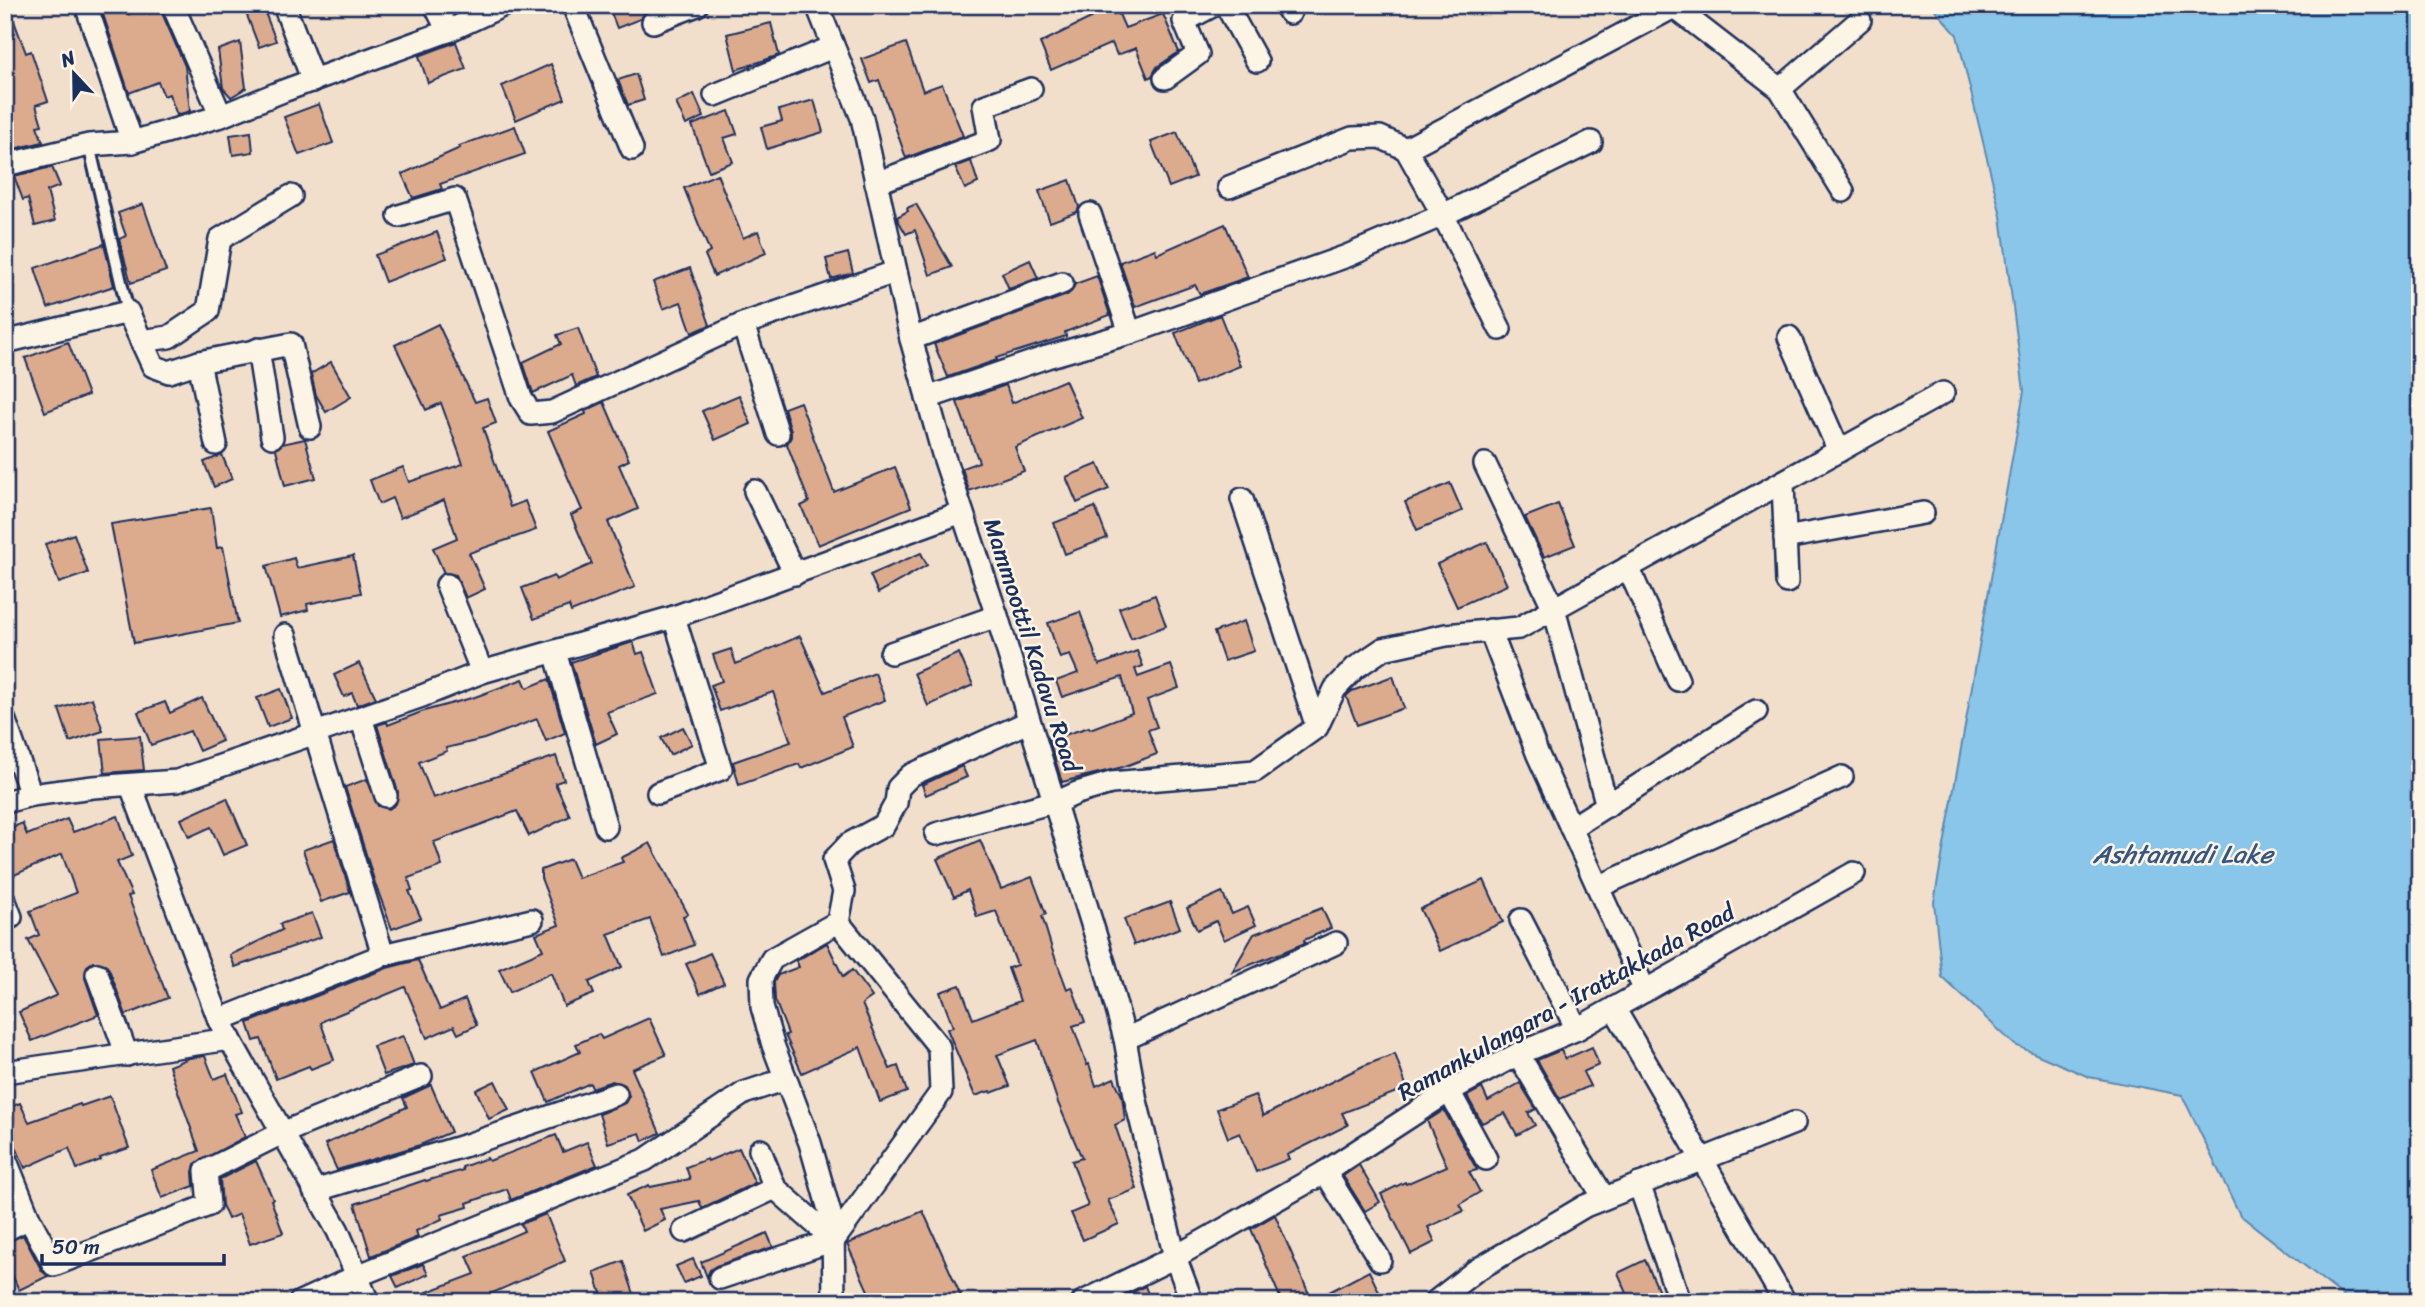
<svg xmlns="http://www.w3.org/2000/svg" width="2425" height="1307" font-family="Sriracha,sans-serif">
<rect width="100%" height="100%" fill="#f2dfcb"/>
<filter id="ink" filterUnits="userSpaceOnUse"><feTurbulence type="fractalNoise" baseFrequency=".0143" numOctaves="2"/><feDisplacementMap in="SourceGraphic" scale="14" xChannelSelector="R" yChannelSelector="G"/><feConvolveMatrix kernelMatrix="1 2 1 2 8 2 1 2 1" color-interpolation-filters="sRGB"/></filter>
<g filter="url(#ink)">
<polygon fill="#8ac6e9" stroke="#5e8ab1" stroke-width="2" points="1931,5 2420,5 2420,1302 2351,1302 2240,1215 2182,1095 2089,1077 2015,1045 1942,977 1934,902 2024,391 2001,216 1957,35"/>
<g fill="#dcab8e" stroke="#1b2f5e" stroke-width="2">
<polygon points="5,5 8,5 26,53 31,51 48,101 36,105 42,125 37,126 43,142 5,151"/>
<polygon points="100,5 124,5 127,15 150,5 161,5 162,13 185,66 190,111 177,115 169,94 164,96 158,82 129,93"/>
<polygon points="243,5 262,5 276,41 259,47"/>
<polygon points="608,5 660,5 648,10 640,19 617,28"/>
<polygon points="1088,5 1115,5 1125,28 1163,14 1179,52 1157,67 1152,76 1148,78 1136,48 1117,55 1112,43 1051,70 1040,43 1093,17"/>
<polygon points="771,23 779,55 736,70 727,34"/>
<polygon points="240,42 246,88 231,97 223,88 218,50"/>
<polygon points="456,42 466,69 428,83 419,56"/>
<polygon points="906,43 923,91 942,84 963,136 906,158 879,80 871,83 862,59"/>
<polygon points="551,64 565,99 516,120 502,86"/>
<polygon points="636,74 644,100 628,105 618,80"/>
<polygon points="694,94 704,117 686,125 676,103"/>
<polygon points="814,100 823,132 767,149 761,127 782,121 779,110"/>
<polygon points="319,104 333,143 299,155 284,117"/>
<polygon points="729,111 737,134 724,138 733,162 709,171 692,125"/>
<polygon points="515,126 525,154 440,184 442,189 413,198 402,174 460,148 459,146"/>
<polygon points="251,132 253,152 233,155 230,135"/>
<polygon points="1177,132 1195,177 1169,187 1151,142"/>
<polygon points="971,161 978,183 965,189 955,167"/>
<polygon points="52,167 60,186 47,191 55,221 35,226 28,198 23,200 14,176"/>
<polygon points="717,174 743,238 758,231 766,253 714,276 705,255 710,252 684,188"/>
<polygon points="1070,180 1079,207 1077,212 1050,222 1039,191"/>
<polygon points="143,204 166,271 131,283 119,239 126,236 118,213"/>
<polygon points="916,204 923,216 952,267 930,275 915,230 906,234 898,220 897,217 908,211 907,208"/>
<polygon points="1225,224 1248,277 1200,294 1195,285 1135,307 1120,262 1155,249 1157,254"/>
<polygon points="437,232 447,258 385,282 375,255"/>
<polygon points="104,244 114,286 48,308 35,268"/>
<polygon points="848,253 853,273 831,279 826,259"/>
<polygon points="1030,260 1038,278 1009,289 1002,273"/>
<polygon points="690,268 710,325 692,333 681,302 663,309 653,282"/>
<polygon points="1097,276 1110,315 1065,332 1066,336 996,358 997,360 948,377 934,344 1067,295 1072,291 1075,284"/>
<polygon points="1220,315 1240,366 1195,384 1175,333"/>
<polygon points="438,324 475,402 487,398 496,423 483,428 510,507 525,501 536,530 469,553 485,589 466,598 456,575 444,573 433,548 457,538 444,500 400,518 392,498 379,504 370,480 403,467 409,482 463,464 441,403 426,410 395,345"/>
<polygon points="578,328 596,377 576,386 572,375 533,393 523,362 561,344 557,335"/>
<polygon points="68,342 88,395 45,412 25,358"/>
<polygon points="331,362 351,397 326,412 316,395 311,374"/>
<polygon points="1065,380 1082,418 1015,447 1024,471 969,491 962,468 979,462 957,402 1006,385 1012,403"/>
<polygon points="739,395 751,424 715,440 702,411"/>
<polygon points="604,402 629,460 619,465 638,509 608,522 635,587 571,612 569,606 534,619 522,588 554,576 556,580 592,564 571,515 582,510 548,431 586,414 585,411"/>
<polygon points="800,402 834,492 895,467 911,507 818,545 801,506 809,502 787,444 791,437 791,431 784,408"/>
<polygon points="305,439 316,478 285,486 276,449 282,444"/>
<polygon points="222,455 232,479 214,487 204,462"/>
<polygon points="1098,464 1109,489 1077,503 1066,477"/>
<polygon points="1450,483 1462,511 1417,530 1405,502"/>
<polygon points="1558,504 1575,545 1544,557 1525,517"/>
<polygon points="1095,507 1107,538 1065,554 1054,523"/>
<polygon points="211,508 217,548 223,547 238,623 134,643 111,524"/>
<polygon points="74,534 88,573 59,583 45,544"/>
<polygon points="1487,542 1507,585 1457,607 1437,564"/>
<polygon points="921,553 927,565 878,593 870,575"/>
<polygon points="353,556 361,593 307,604 308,610 280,617 266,566 294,558 297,568"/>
<polygon points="1155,595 1166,626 1131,639 1119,608"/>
<polygon points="1080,612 1099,665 1137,651 1143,666 1135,669 1138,677 1171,665 1179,688 1147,700 1157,727 1148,730 1157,754 1123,767 1062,782 1049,740 1089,727 1090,729 1132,713 1122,677 1062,697 1056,681 1078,673 1070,655 1060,658 1048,623"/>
<polygon points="1244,621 1254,651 1224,661 1214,632"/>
<polygon points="800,636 825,692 875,673 885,700 842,717 853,747 801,768 799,764 739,785 733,762 791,742 773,692 720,711 711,685 722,681 713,655 731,649 736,664"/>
<polygon points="633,642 637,654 643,652 658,694 607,712 617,734 596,744 571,662"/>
<polygon points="959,653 973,685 928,706 914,673"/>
<polygon points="359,663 376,698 357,705 352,693 344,697 334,675"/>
<polygon points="1393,676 1404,708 1357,725 1346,696 1352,691"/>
<polygon points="523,679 527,688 549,679 565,733 546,741 537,719 484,739 446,748 447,751 419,762 433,798 556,756 564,780 555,783 570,816 529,836 517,811 434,842 442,866 408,878 412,890 409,891 421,918 392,929 375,883 345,787 367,779 378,806 389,809 396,804 398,792 377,725 387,722 388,725 424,711 475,697"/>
<polygon points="281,689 292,718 268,727 257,698"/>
<polygon points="92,698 103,731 70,742 59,709"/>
<polygon points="202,698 222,741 199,751 190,731 151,745 138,712 165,702 170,713"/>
<polygon points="683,727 692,744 670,755 661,738"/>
<polygon points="140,736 144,770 105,773 101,739"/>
<polygon points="962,766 967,777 926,795 922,785"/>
<polygon points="227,798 247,845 223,855 211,827 189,837 181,819"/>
<polygon points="118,816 132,856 117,862 132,895 128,896 168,998 126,1015 109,969 105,964 93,962 87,966 85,978 98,1015 32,1041 19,1012 57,995 28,940 39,935 30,911 76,893 62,854 5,879 5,831 22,823 27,835 67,819 73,832"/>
<polygon points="334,839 350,892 321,902 303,850"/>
<polygon points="980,840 1001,889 1032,877 1046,914 1042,916 1052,949 1067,989 1072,987 1085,1022 1073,1026 1087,1065 1089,1064 1096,1086 1114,1078 1122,1096 1125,1120 1115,1125 1137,1189 1108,1200 1119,1224 1083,1240 1071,1213 1088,1206 1072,1161 1082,1158 1058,1103 1037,1040 997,1055 1010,1086 991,1093 990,1091 975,1096 947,1029 953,1027 940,992 960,985 973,1019 1020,1001 1008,968 1017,965 996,911 977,917 968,890 954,897 937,859"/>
<polygon points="650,843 688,914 683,916 694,945 664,957 650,919 608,934 622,967 589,982 594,994 564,1006 551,973 510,992 499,969 543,950 536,934 559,925 541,878 541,870 570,859 578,878 623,862 621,858"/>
<polygon points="1484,880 1503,922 1440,951 1420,909"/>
<polygon points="1222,892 1232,914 1248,907 1256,925 1224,940 1216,921 1197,930 1187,908"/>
<polygon points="1170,902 1180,928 1134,945 1124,919"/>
<polygon points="1322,908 1331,928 1304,940 1305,943 1288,950 1232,972 1254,934"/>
<polygon points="312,913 321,937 235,967 230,955 282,930 280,924"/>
<polygon points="827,943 843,977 852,970 872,997 862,1004 890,1069 898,1066 907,1092 880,1102 860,1047 802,1073 785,1035 788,1034 775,1000 774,982 778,975 799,967 796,961"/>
<polygon points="710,953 724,983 700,994 686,964"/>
<polygon points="418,960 440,1010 465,999 477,1025 458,1034 454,1026 427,1038 405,987 325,1020 321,1023 334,1060 311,1069 309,1066 276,1079 261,1039 254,1041 248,1023 387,968"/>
<polygon points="649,1018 666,1055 632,1069 660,1133 643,1141 640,1133 608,1143 599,1114 625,1103 629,1096 625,1085 612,1081 592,1088 590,1083 548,1102 535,1072 580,1052 576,1044 599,1034 602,1039"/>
<polygon points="403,1036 414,1065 384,1075 373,1046"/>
<polygon points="1592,1047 1599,1065 1583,1072 1590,1086 1560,1099 1537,1060 1561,1050 1565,1059"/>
<polygon points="1395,1054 1407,1088 1342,1113 1348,1125 1287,1155 1289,1159 1256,1172 1240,1133 1228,1138 1217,1109 1255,1095 1263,1116 1363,1066"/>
<polygon points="205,1056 214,1079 227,1074 242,1112 235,1114 245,1137 195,1164 193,1172 194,1186 162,1198 151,1170 199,1151 169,1066 189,1058"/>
<polygon points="495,1081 509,1110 489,1119 476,1090"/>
<polygon points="1520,1083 1536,1109 1528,1113 1535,1125 1517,1135 1505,1113 1482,1123 1467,1096 1482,1088 1488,1101"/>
<polygon points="431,1085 451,1132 420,1145 337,1170 325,1144 407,1107 403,1098"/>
<polygon points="110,1096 129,1148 100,1158 101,1160 77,1169 69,1148 25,1168 11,1135 5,1138 5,1109 20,1103 29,1122 80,1104 81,1106"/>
<polygon points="1444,1110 1476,1168 1477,1170 1469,1172 1480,1192 1460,1204 1464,1211 1428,1227 1435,1242 1411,1254 1381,1194 1405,1182 1406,1184 1447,1166 1427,1121"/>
<polygon points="556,1135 563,1152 587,1142 597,1165 511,1200 507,1189 467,1203 468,1207 441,1215 442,1219 416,1231 418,1237 371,1256 355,1204 425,1180 426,1181 463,1170 462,1167 487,1158 489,1161"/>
<polygon points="739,1148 755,1183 702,1208 699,1201 660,1209 665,1220 643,1231 627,1195 649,1185 650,1187 690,1179 686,1167 707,1159 708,1161"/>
<polygon points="256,1161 273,1199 271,1200 283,1233 250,1244 239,1214 228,1219 222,1205 220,1179"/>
<polygon points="1359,1165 1380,1202 1365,1211 1343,1176"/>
<polygon points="923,1211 961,1296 948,1302 873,1302 847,1244"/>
<polygon points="546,1214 565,1261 472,1302 406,1302 406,1300 475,1274 467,1256 524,1231 521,1224"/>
<polygon points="1275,1215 1312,1301 1369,1271 1384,1302 1282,1302 1251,1229"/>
<polygon points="767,1233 773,1247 716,1266 710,1270 707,1277 701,1262"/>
<polygon points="23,1235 42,1271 48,1276 19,1290 5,1260 5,1243"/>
<polygon points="693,1259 701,1276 684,1283 676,1266"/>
<polygon points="1645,1260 1664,1302 1631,1302 1618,1273"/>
<polygon points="623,1261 635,1297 620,1302 604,1302 594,1272"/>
<polygon points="423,1264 428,1274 398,1288 392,1276"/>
<polygon points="1145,1286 1151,1302 1113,1302"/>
</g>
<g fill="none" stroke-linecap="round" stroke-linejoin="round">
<defs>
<polyline id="service" points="89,145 128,312"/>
<g id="minor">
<polyline points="86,5 132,142"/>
<polyline points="284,5 313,81"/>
<polyline points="435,5 448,31"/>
<polyline points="573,5 632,149"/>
<polyline points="817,5 862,118 911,339 943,454 997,616 1105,966 1125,1039 1136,1101 1175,1257 1192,1302"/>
<polyline points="1226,5 1257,61"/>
<polyline points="1285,5 1290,13"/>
<polyline points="174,8 221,116"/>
<polyline points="653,22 697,5"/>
<polyline points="1165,78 1198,54 1184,21 1214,5"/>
<polyline points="1780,89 1860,20"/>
<polyline points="715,95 833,47"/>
<polyline points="5,165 89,145 132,142 221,116 283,91 448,31 504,5"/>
<polyline points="876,183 990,140 984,106 1031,89"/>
<polyline points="1229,187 1352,138 1380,137 1406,149"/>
<polyline points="1090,214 1130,333"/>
<polyline points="399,216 455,199 521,398 531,414 552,412 743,324 895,272"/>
<polyline points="743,324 778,434"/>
<polyline points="1500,329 1443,215 1406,149 1674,7 1780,89 1843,191"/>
<polyline points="1789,337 1839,451"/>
<polyline points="911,339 1062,283"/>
<polyline points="141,341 169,337 208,311 220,239 291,196"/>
<polyline points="5,342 128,312 153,366 169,372 199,362 291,344 310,427"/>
<polyline points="258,349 272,437"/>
<polyline points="199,362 216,444"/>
<polyline points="927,398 1047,357 1130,333 1347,256 1443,215 1591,142"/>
<polyline points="1485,464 1554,609 1607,806"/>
<polyline points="1783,482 1787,582"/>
<polyline points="755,491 795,574"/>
<polyline points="1242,499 1317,727"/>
<polyline points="1785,538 1923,513"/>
<polyline points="1628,567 1678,680"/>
<polyline points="447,585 482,672"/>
<polyline points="1490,630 1538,755 1645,991"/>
<polyline points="285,635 383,955"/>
<polyline points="555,652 606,827"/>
<polyline points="891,653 997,616"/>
<polyline points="361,718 386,796"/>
<polyline points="5,721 31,795"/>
<polyline points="131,786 219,1020"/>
<polyline points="658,793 721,769 674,617"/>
<polyline points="5,802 31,795 93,787 177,781 422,696 482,672 674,617 962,512"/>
<polyline points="1571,828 1756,711"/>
<polyline points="936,834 1064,799 1077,793 1111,783 1255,771 1317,727 1335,689 1355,668 1383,649 1446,635 1519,628 1943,393"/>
<polyline points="1598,887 1842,777"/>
<polyline points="5,901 11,917"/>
<polyline points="1521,920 1577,1029"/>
<polyline points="97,974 127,1055"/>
<polyline points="1614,1008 1785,1302"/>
<polyline points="1125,1039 1336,943"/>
<polyline points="1518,1054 1604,1198"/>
<polyline points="5,1072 230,1039"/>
<polyline points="1449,1091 1486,1159"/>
<polyline points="760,1150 775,1188 834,1240"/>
<polyline points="5,1158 29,1218"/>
<polyline points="1325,1172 1380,1260"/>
<polyline points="1639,1184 1680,1302"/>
<polyline points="314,1191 470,1144 616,1094"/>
<polyline points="5,1230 29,1218 54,1265 209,1205 206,1171 282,1133 421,1076"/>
<polyline points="684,1231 775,1188"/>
<polyline points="720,1278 834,1240 941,1092 939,1047 838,922"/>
<polyline points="300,1302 357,1276 645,1160 744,1093 786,1079"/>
<polyline points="368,1302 338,1231 219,1020 383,955 532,920"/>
<polyline points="834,1302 833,1224 810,1143 773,1045 762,1007 761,979 772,959 838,922 844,891 834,860 849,844 884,825 896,803 898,788 911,775 1028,722"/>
<polyline points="1083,1302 1175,1257 1325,1172 1449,1091 1518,1054 1577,1029 1854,873"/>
<polyline points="1435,1302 1475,1271 1585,1206 1794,1123"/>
</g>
</defs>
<use href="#service" stroke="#1b2f5e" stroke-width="16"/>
<use href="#minor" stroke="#1b2f5e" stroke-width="26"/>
<use href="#service" stroke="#fcf5e5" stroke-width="10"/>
<use href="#minor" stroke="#fcf5e5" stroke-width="21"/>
</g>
</g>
<g text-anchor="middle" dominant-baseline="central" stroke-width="5" stroke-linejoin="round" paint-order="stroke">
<g font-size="24" fill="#1b2f5e" stroke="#fcf5e5">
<text transform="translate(1032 645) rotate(72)">Mammoottil Kadavu Road</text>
<text transform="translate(1566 1002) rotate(-29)">Ramankulangara - Irattakkada Road</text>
</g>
<g font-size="26" font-style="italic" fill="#375581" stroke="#fcf5e5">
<text x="2183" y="854">Ashtamudi Lake</text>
</g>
</g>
<rect width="2425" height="1307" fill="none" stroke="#fcf5e5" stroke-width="28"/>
<rect x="14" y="14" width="2397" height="1279" fill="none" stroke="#1b2f5e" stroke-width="2.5" filter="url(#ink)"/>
<g transform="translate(74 74) rotate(338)" stroke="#fcf5e5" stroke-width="5" paint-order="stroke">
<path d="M0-5L12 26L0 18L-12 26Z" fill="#1b2f5e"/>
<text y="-10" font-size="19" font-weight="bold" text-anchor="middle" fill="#1b2f5e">N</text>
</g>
<path d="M42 1254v10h182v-10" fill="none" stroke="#1b2f5e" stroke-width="3.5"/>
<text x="52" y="1254" font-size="21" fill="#1b2f5e" stroke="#fcf5e5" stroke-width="5" paint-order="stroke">50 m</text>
</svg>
